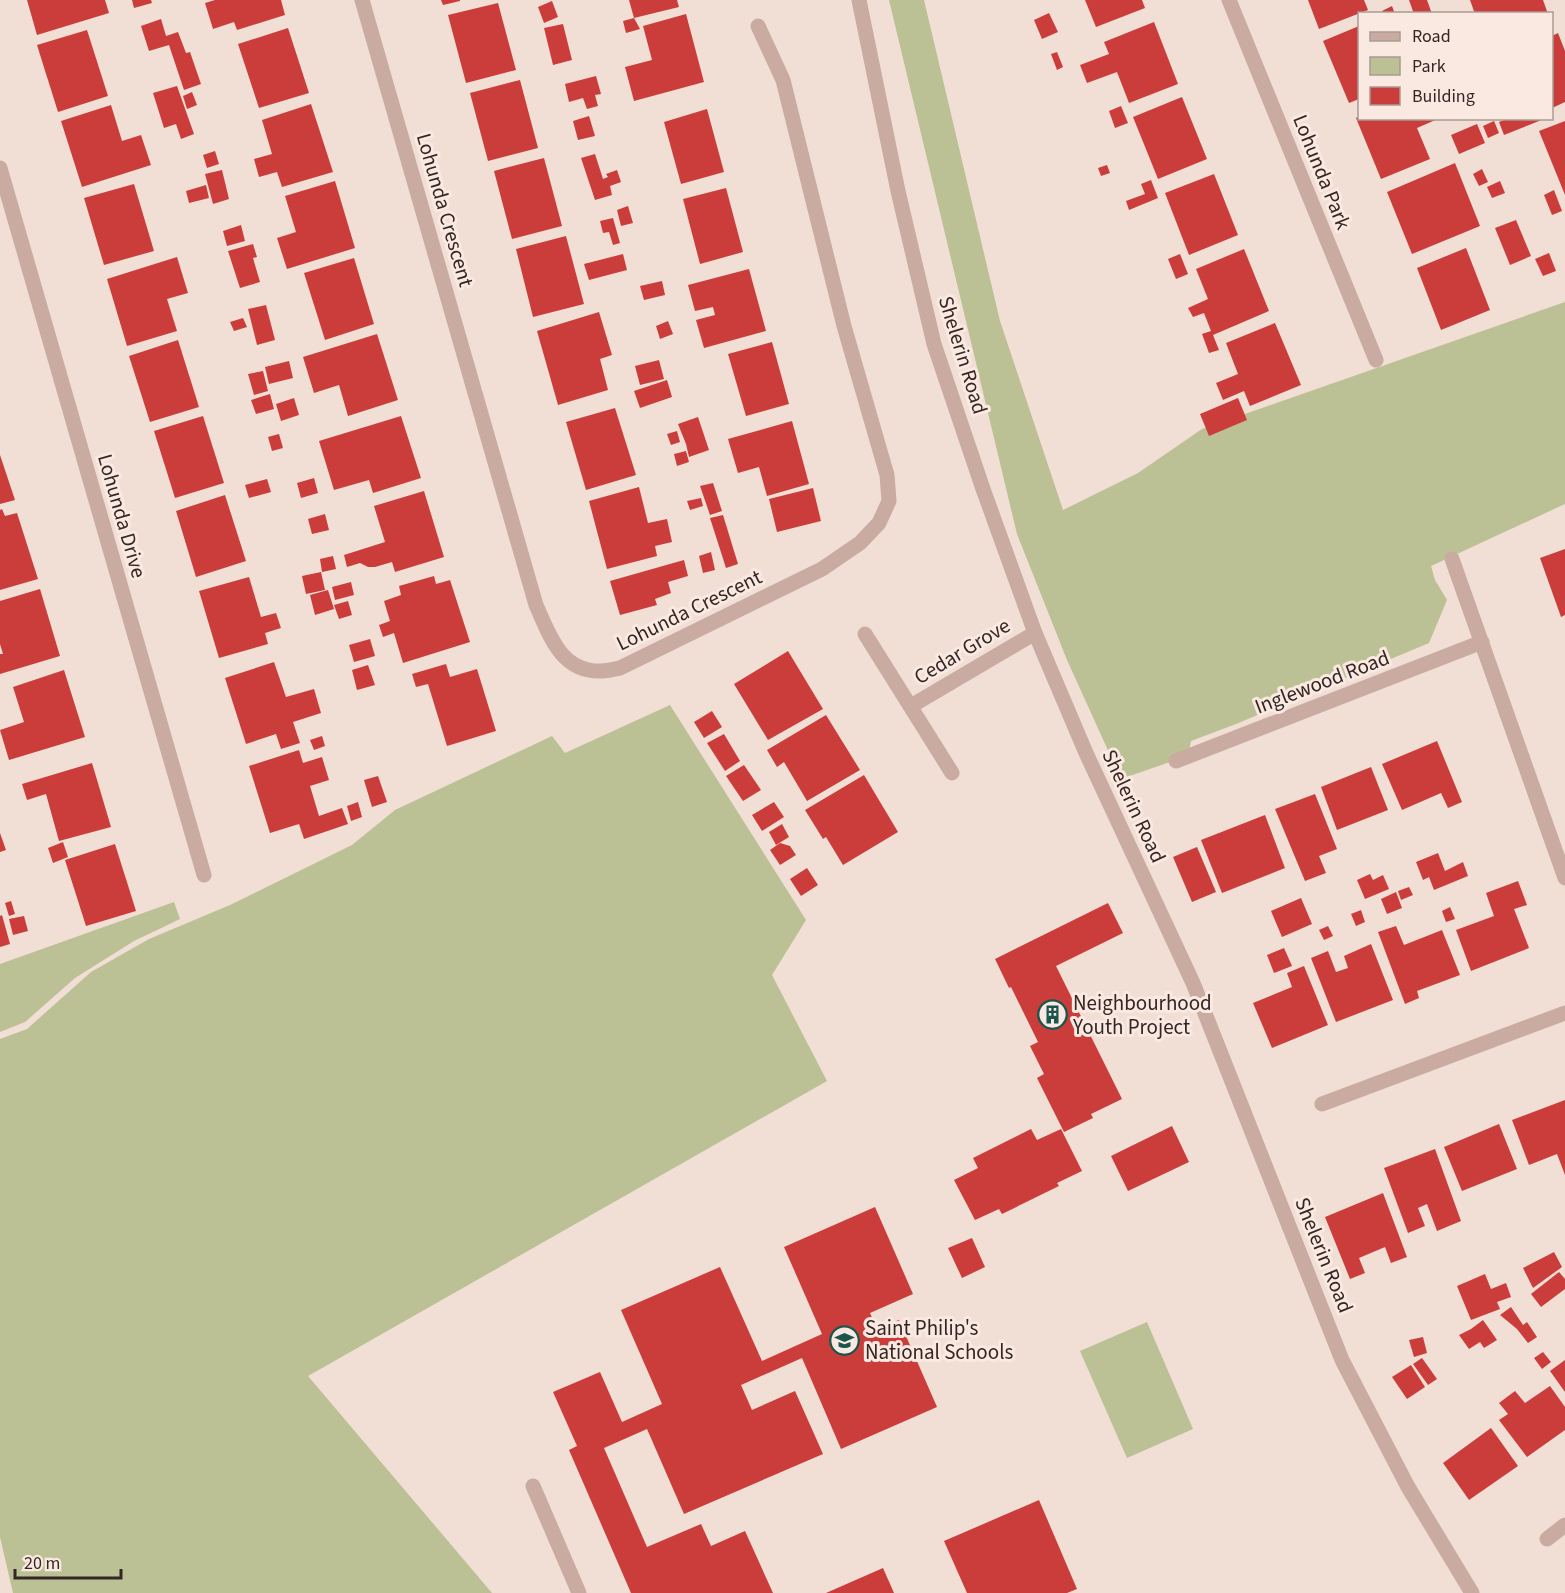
<svg xmlns="http://www.w3.org/2000/svg" width="1565" height="1593" font-family="'Source Sans 3',sans-serif">
<rect width="100%" height="100%" fill="#f1ded5"/>
<g fill="#bbc095">
<polygon points="889,0 924,0 1000,321 1063,510 1138,473 1202,429 1565,302 1565,504 1431,566 1435,580 1447,600 1429,643 1236,724 1191,741 1189,752 1170,762 1121,779 1067,660 1017,534"/>
<polygon points="670,705 806,920 772,975 827,1081 308,1376 492,1593 13,1593 0,1537 0,1039 27,1029 91,972 149,939 230,905 352,845 395,810 552,736 565,753"/>
<polygon points="174,902 180,919 134,941 75,978 25,1022 0,1032 0,964"/>
<polygon points="1147,1322 1193,1429 1127,1458 1080,1351"/>
</g>
<g fill="#cb3d3a">
<polygon points="27,0 105,0 109,13 37,35"/>
<polygon points="132,0 151,0 152,3 134,8"/>
<polygon points="215,0 281,0 285,15 237,30 234,22 213,29 205,3"/>
<polygon points="441,0 460,0 460,1 443,5"/>
<polygon points="629,0 677,0 679,7 634,18"/>
<polygon points="1085,0 1142,0 1145,8 1096,27"/>
<polygon points="1308,0 1364,0 1368,10 1319,29"/>
<polygon points="1409,0 1427,0 1432,14 1414,14"/>
<polygon points="1470,0 1543,0 1548,14 1475,14"/>
<polygon points="552,1 558,17 544,23 538,7"/>
<polygon points="498,3 516,70 466,83 448,15"/>
<polygon points="1392,6 1395,14 1383,14 1382,11"/>
<polygon points="1049,13 1058,32 1042,39 1034,20"/>
<polygon points="686,14 704,82 634,101 625,67 652,60 643,26"/>
<polygon points="634,18 640,29 626,33 623,21"/>
<polygon points="161,19 166,36 178,32 186,53 190,52 201,84 184,90 169,45 149,51 141,26"/>
<polygon points="1154,22 1178,84 1129,103 1117,72 1087,83 1080,65 1109,54 1104,42"/>
<polygon points="563,24 572,60 553,65 544,28"/>
<polygon points="1359,26 1359,99 1349,103 1323,41"/>
<polygon points="288,28 309,93 259,108 238,44"/>
<polygon points="87,30 108,96 58,112 37,45"/>
<polygon points="1558,33 1565,51 1565,102 1552,108 1552,36"/>
<polygon points="1057,52 1063,67 1057,70 1051,54"/>
<polygon points="596,76 601,94 595,95 598,106 587,109 583,98 569,102 565,84"/>
<polygon points="520,80 538,148 488,161 470,93"/>
<polygon points="177,86 194,134 181,139 176,124 164,128 153,93"/>
<polygon points="192,92 197,105 187,109 183,96"/>
<polygon points="1182,97 1207,159 1158,179 1133,117"/>
<polygon points="311,104 333,172 282,187 277,172 259,177 254,159 272,154 262,120"/>
<polygon points="111,105 122,141 141,135 151,165 82,187 61,121"/>
<polygon points="1121,106 1128,123 1115,128 1109,111"/>
<polygon points="707,109 724,172 681,184 664,122"/>
<polygon points="589,116 595,136 578,140 573,121"/>
<polygon points="1359,116 1359,118 1440,118 1417,128 1430,159 1381,179 1356,118"/>
<polygon points="1509,118 1544,118 1544,119 1504,135 1499,122"/>
<polygon points="1494,121 1499,133 1488,138 1483,126"/>
<polygon points="1565,121 1565,195 1539,131"/>
<polygon points="1477,124 1485,143 1459,154 1451,135"/>
<polygon points="215,151 219,164 207,168 203,155"/>
<polygon points="595,154 603,179 608,177 606,174 617,170 621,182 610,186 612,195 595,200 581,158"/>
<polygon points="544,158 562,226 512,239 494,171"/>
<polygon points="1455,163 1480,226 1412,254 1387,192"/>
<polygon points="1107,165 1110,173 1101,176 1098,168"/>
<polygon points="1482,169 1488,182 1479,186 1473,174"/>
<polygon points="222,170 229,199 213,204 205,174"/>
<polygon points="1214,174 1238,235 1189,255 1165,193"/>
<polygon points="1151,180 1158,198 1129,210 1126,201 1145,194 1141,184"/>
<polygon points="335,181 355,248 287,269 277,238 296,232 285,196"/>
<polygon points="1500,181 1505,193 1492,198 1487,187"/>
<polygon points="134,184 154,251 104,265 84,198"/>
<polygon points="206,185 209,198 189,203 186,191"/>
<polygon points="726,188 743,252 700,264 683,199"/>
<polygon points="1554,190 1562,211 1552,215 1544,195"/>
<polygon points="628,206 633,223 621,226 617,210"/>
<polygon points="613,218 620,243 613,245 609,232 603,233 600,221"/>
<polygon points="1516,220 1531,256 1510,265 1495,228"/>
<polygon points="241,225 245,241 227,246 223,231"/>
<polygon points="566,236 584,304 533,317 516,249"/>
<polygon points="253,244 257,257 253,258 260,282 240,288 228,251"/>
<polygon points="1466,248 1490,310 1441,330 1417,268"/>
<polygon points="1244,249 1269,311 1213,335 1219,350 1209,353 1202,334 1211,331 1204,313 1193,317 1188,308 1208,299 1196,269"/>
<polygon points="1549,253 1556,271 1543,276 1535,259"/>
<polygon points="623,254 627,270 589,280 584,264"/>
<polygon points="1180,254 1188,274 1176,279 1168,259"/>
<polygon points="177,257 188,293 167,299 177,331 127,346 107,279"/>
<polygon points="354,258 374,324 325,340 304,273"/>
<polygon points="749,269 766,331 704,348 696,320 715,315 713,307 695,311 688,285"/>
<polygon points="662,281 665,295 644,300 640,286"/>
<polygon points="266,305 275,340 257,345 248,309"/>
<polygon points="599,312 612,355 600,359 608,390 558,405 537,331"/>
<polygon points="243,318 247,327 234,331 230,322"/>
<polygon points="668,321 673,334 660,339 656,326"/>
<polygon points="1275,323 1301,385 1250,406 1244,391 1223,400 1216,383 1238,374 1226,343"/>
<polygon points="377,334 398,400 348,416 339,385 314,393 303,357"/>
<polygon points="178,340 199,407 150,422 129,356"/>
<polygon points="772,342 789,404 746,416 728,354"/>
<polygon points="659,360 664,379 640,385 635,366"/>
<polygon points="289,361 293,378 269,384 265,367"/>
<polygon points="263,371 268,391 254,395 248,374"/>
<polygon points="667,380 672,397 640,408 634,391"/>
<polygon points="270,394 274,409 256,414 251,400"/>
<polygon points="294,398 299,415 281,421 276,404"/>
<polygon points="1238,398 1247,420 1209,436 1200,414"/>
<polygon points="615,408 636,475 586,490 566,422"/>
<polygon points="203,416 224,483 175,498 154,431"/>
<polygon points="401,416 421,478 373,493 369,480 334,490 319,441"/>
<polygon points="698,417 709,450 689,457 686,444 678,424"/>
<polygon points="792,421 809,484 767,496 759,467 738,473 728,439"/>
<polygon points="677,431 680,442 671,445 667,434"/>
<polygon points="279,434 283,448 272,451 268,437"/>
<polygon points="686,451 689,462 677,466 674,454"/>
<polygon points="0,455 15,500 0,504"/>
<polygon points="314,478 318,493 301,498 297,483"/>
<polygon points="267,479 271,492 249,498 245,485"/>
<polygon points="713,483 722,511 710,515 700,486"/>
<polygon points="639,487 648,523 667,519 672,542 655,546 657,556 607,569 589,501"/>
<polygon points="813,488 821,521 777,532 769,499"/>
<polygon points="424,491 444,557 395,572 392,562 375,567 368,567 360,563 347,567 344,555 385,542 374,506"/>
<polygon points="225,495 246,561 196,577 176,511"/>
<polygon points="701,498 703,506 690,510 687,501"/>
<polygon points="2,509 5,516 17,513 38,579 0,590 0,510"/>
<polygon points="325,514 329,530 312,534 308,519"/>
<polygon points="723,515 738,564 726,568 710,518"/>
<polygon points="1565,549 1565,615 1561,617 1540,558"/>
<polygon points="711,552 715,570 703,573 699,556"/>
<polygon points="333,556 336,569 322,572 320,559"/>
<polygon points="684,560 688,576 668,582 671,593 655,599 657,605 620,615 610,581"/>
<polygon points="321,572 325,590 306,594 302,576"/>
<polygon points="434,576 436,584 450,580 470,642 403,663 394,633 383,637 379,625 390,621 384,601 401,595 399,586"/>
<polygon points="249,577 261,617 276,613 281,628 265,633 268,644 219,658 199,591"/>
<polygon points="351,582 354,595 335,600 332,587"/>
<polygon points="40,589 60,656 0,674 0,654 3,654 0,644 0,601"/>
<polygon points="328,590 334,609 315,615 310,595"/>
<polygon points="348,601 352,615 339,619 334,605"/>
<polygon points="370,639 375,656 354,662 349,645"/>
<polygon points="788,651 823,709 768,740 734,684"/>
<polygon points="274,662 286,697 314,689 321,713 293,722 300,743 281,749 276,734 246,744 225,678"/>
<polygon points="446,664 450,677 477,669 496,731 447,746 428,684 416,687 412,674"/>
<polygon points="368,665 375,685 357,690 352,670"/>
<polygon points="64,670 85,737 9,760 0,730 24,722 13,687"/>
<polygon points="712,711 722,727 704,738 694,722"/>
<polygon points="826,715 860,770 807,801 784,762 777,767 767,750"/>
<polygon points="724,734 740,761 725,771 707,743"/>
<polygon points="322,736 325,746 314,750 310,740"/>
<polygon points="1437,741 1462,802 1448,808 1441,793 1402,810 1382,764"/>
<polygon points="299,750 303,763 322,757 329,780 310,786 319,816 342,808 348,824 304,839 299,824 270,833 249,766"/>
<polygon points="92,763 111,827 59,841 46,794 27,800 22,784"/>
<polygon points="744,765 761,790 743,801 726,776"/>
<polygon points="1371,767 1388,810 1337,830 1321,787"/>
<polygon points="864,775 898,832 843,865 826,837 823,839 805,810"/>
<polygon points="378,776 387,802 372,807 364,780"/>
<polygon points="1315,794 1337,849 1319,856 1326,873 1305,881 1275,809"/>
<polygon points="358,802 362,817 351,821 347,806"/>
<polygon points="774,802 784,817 762,831 752,815"/>
<polygon points="1265,815 1285,868 1222,893 1201,840"/>
<polygon points="782,824 789,837 776,845 769,832"/>
<polygon points="0,833 6,850 0,852"/>
<polygon points="63,842 68,857 53,863 48,848"/>
<polygon points="780,843 790,846 796,855 780,865 770,850"/>
<polygon points="115,844 136,911 86,926 65,860"/>
<polygon points="1197,847 1216,892 1192,902 1173,857"/>
<polygon points="1438,853 1445,871 1463,862 1468,876 1434,890 1429,877 1423,880 1416,862"/>
<polygon points="807,868 818,885 801,896 790,879"/>
<polygon points="1370,874 1373,880 1383,875 1389,889 1365,899 1357,880"/>
<polygon points="1518,881 1527,905 1514,909 1529,948 1471,971 1456,930 1494,916 1486,893"/>
<polygon points="1409,887 1413,895 1401,900 1398,891"/>
<polygon points="1396,892 1402,908 1387,914 1381,899"/>
<polygon points="1301,898 1312,924 1282,937 1271,911"/>
<polygon points="11,901 15,914 9,916 5,903"/>
<polygon points="1108,903 1123,933 1056,966 1122,1099 1091,1114 1093,1118 1064,1132 1037,1078 1044,1074 1030,1046 1038,1042 1011,987 1009,988 995,959"/>
<polygon points="1450,907 1455,919 1446,922 1442,911"/>
<polygon points="1361,910 1365,922 1356,926 1351,914"/>
<polygon points="2,915 10,944 0,947 0,916"/>
<polygon points="24,916 28,931 13,935 9,919"/>
<polygon points="1328,926 1333,936 1324,940 1319,930"/>
<polygon points="1396,926 1404,945 1442,930 1460,975 1417,991 1419,998 1405,1004 1378,932"/>
<polygon points="1371,944 1393,1000 1336,1022 1311,958 1328,951 1336,972 1348,968 1344,956"/>
<polygon points="1284,948 1292,966 1274,973 1267,955"/>
<polygon points="1304,966 1328,1025 1272,1048 1253,1003 1292,987 1287,973"/>
<polygon points="1565,1100 1565,1175 1557,1154 1529,1165 1512,1120"/>
<polygon points="1499,1124 1517,1169 1462,1191 1444,1147"/>
<polygon points="1172,1126 1189,1162 1128,1191 1111,1156"/>
<polygon points="1031,1129 1037,1140 1061,1129 1082,1171 1057,1183 1059,1186 1002,1214 999,1209 975,1220 954,1180 978,1168 973,1158"/>
<polygon points="1435,1149 1461,1221 1437,1231 1427,1204 1418,1208 1425,1226 1408,1233 1384,1168"/>
<polygon points="1383,1193 1407,1257 1391,1263 1385,1247 1359,1258 1365,1273 1350,1279 1325,1217"/>
<polygon points="875,1207 913,1294 870,1313 877,1329 899,1320 937,1407 841,1449 802,1358 741,1385 752,1410 795,1391 823,1454 684,1514 647,1429 604,1448 647,1547 701,1524 711,1546 745,1531 773,1593 631,1593 569,1450 577,1446 553,1392 600,1372 622,1422 662,1404 621,1310 720,1267 762,1361 822,1334 784,1247"/>
<polygon points="972,1238 985,1267 962,1278 948,1248"/>
<polygon points="1554,1252 1562,1267 1533,1288 1523,1268"/>
<polygon points="1559,1272 1565,1279 1565,1289 1541,1307 1531,1294"/>
<polygon points="1485,1274 1491,1289 1506,1283 1511,1297 1497,1302 1500,1309 1471,1320 1457,1286"/>
<polygon points="1511,1307 1523,1325 1527,1322 1537,1337 1528,1343 1517,1329 1500,1315"/>
<polygon points="1483,1320 1497,1340 1484,1348 1480,1342 1469,1349 1459,1335 1471,1329"/>
<polygon points="1423,1337 1427,1353 1414,1357 1409,1340"/>
<polygon points="1543,1352 1551,1362 1542,1369 1534,1358"/>
<polygon points="1422,1358 1437,1379 1428,1385 1413,1364"/>
<polygon points="1565,1360 1565,1392 1550,1371"/>
<polygon points="1411,1365 1425,1387 1407,1399 1392,1377"/>
<polygon points="1550,1386 1565,1407 1565,1430 1527,1457 1499,1420 1508,1414 1499,1403 1515,1391 1525,1403"/>
<polygon points="1491,1428 1518,1466 1469,1500 1443,1463"/>
<polygon points="1039,1500 1077,1589 1067,1593 967,1593 944,1541"/>
<polygon points="883,1568 894,1593 826,1593"/>
</g>
<g fill="none" stroke-linecap="round" stroke-linejoin="round">
<polyline stroke="#c9aba1" stroke-width="15" points="533,1486 579,1593"/>
<g stroke="#c9aba1" stroke-width="15">
<path d="M 362,0 L 536,605 C 550,636 561,672 601,671 C 608,671 614,669 620,668 L 822,569 L 860,543 L 879,523 L 889,501 L 887,475 L 844,326 L 783,80 L 758,26"/>
<polyline points="1229,0 1376,360"/>
<polyline points="0,168 204,875"/>
<polyline points="1452,559 1565,878"/>
<polyline points="865,634 952,773"/>
<polyline points="911,706 1035,633"/>
<polyline points="1176,761 1482,642"/>
<polyline points="1322,1104 1565,1013"/>
<polyline points="1547,1539 1565,1525"/>
</g>
<polyline stroke="#c9aba1" stroke-width="15" points="859,0 898,191 934,344 983,489 1035,633 1086,753 1193,983 1342,1360 1408,1487 1472,1593"/>
</g>
<defs>
<symbol id="building-ring" viewBox="-11 -11 22 22"><circle r="9.5" fill="#f9e9e1" stroke="#19564d" stroke-width="1.5"/><path d="M-4-6H4V6H1V3H-1V6H-4ZM-2.5-4.3h1.7v1.8h-1.7ZM.8-4.3h1.7v1.8H.8ZM-2.5-1h1.7V.8h-1.7ZM.8-1h1.7V.8H.8Z" fill="#19564d"/></symbol>
<symbol id="school-ring" viewBox="-11 -11 22 22"><circle r="9.5" fill="#f9e9e1" stroke="#19564d" stroke-width="1.5"/><path d="M0-5L7-2L0 1L-7-2ZM-4 1L0 2.5L4 1V4Q0 6-4 4Z" fill="#19564d"/></symbol>
</defs>
<g fill-rule="evenodd">
<use href="#building-ring" x="1036" y="998" width="33" height="33"/>
<use href="#school-ring" x="828" y="1324" width="33" height="33"/>
</g>
<g text-anchor="middle" dominant-baseline="central" stroke-width="6" stroke-linejoin="round" paint-order="stroke">
<g font-size="21" fill="#332624" stroke="#f9e9e1">
<text transform="translate(1322 172) rotate(68)">Lohunda Park</text>
<text transform="translate(445 210) rotate(74)">Lohunda Crescent</text>
<text transform="translate(963 355) rotate(73)">Shelerin Road</text>
<text transform="translate(122 516) rotate(74)">Lohunda Drive</text>
<text transform="translate(689 610) rotate(-26)">Lohunda Crescent</text>
<text transform="translate(962 651) rotate(-31)">Cedar Grove</text>
<text transform="translate(1322 682) rotate(-21)">Inglewood Road</text>
<text transform="translate(1134 806) rotate(65)">Shelerin Road</text>
<text transform="translate(1324 1255) rotate(68)">Shelerin Road</text>
</g>
<g font-size="21" fill="#332624" stroke="#f9e9e1" text-anchor="start">
<text x="1073" y="1003">Neighbourhood<tspan x="1073" dy="24">Youth Project</tspan></text>
<text x="865" y="1328">Saint Philip's<tspan x="865" dy="24">National Schools</tspan></text>
</g>
</g>
<rect x="1358" y="12" width="195" height="108" fill="#f9e9e1" stroke="#aa9b95" stroke-width="1.5"/>
<rect x="1370" y="32" width="30" height="9" fill="#c9aba1" stroke="#aa9b95" stroke-width="1.5"/>
<text x="1412" y="42" font-size="18" fill="#332624">Road</text>
<rect x="1370" y="57" width="30" height="18" fill="#bbc095" stroke="#aa9b95" stroke-width="1.5"/>
<text x="1412" y="72" font-size="18" fill="#332624">Park</text>
<rect x="1370" y="87" width="30" height="18" fill="#cb3d3a" stroke="#aa9b95" stroke-width="1.5"/>
<text x="1412" y="102" font-size="18" fill="#332624">Building</text>
<path d="M15 1569v9h106v-9" fill="none" stroke="#332624" stroke-width="3"/>
<text x="24" y="1569" font-size="18" fill="#332624" stroke="#f9e9e1" stroke-width="4.5" paint-order="stroke">20 m</text>
</svg>
